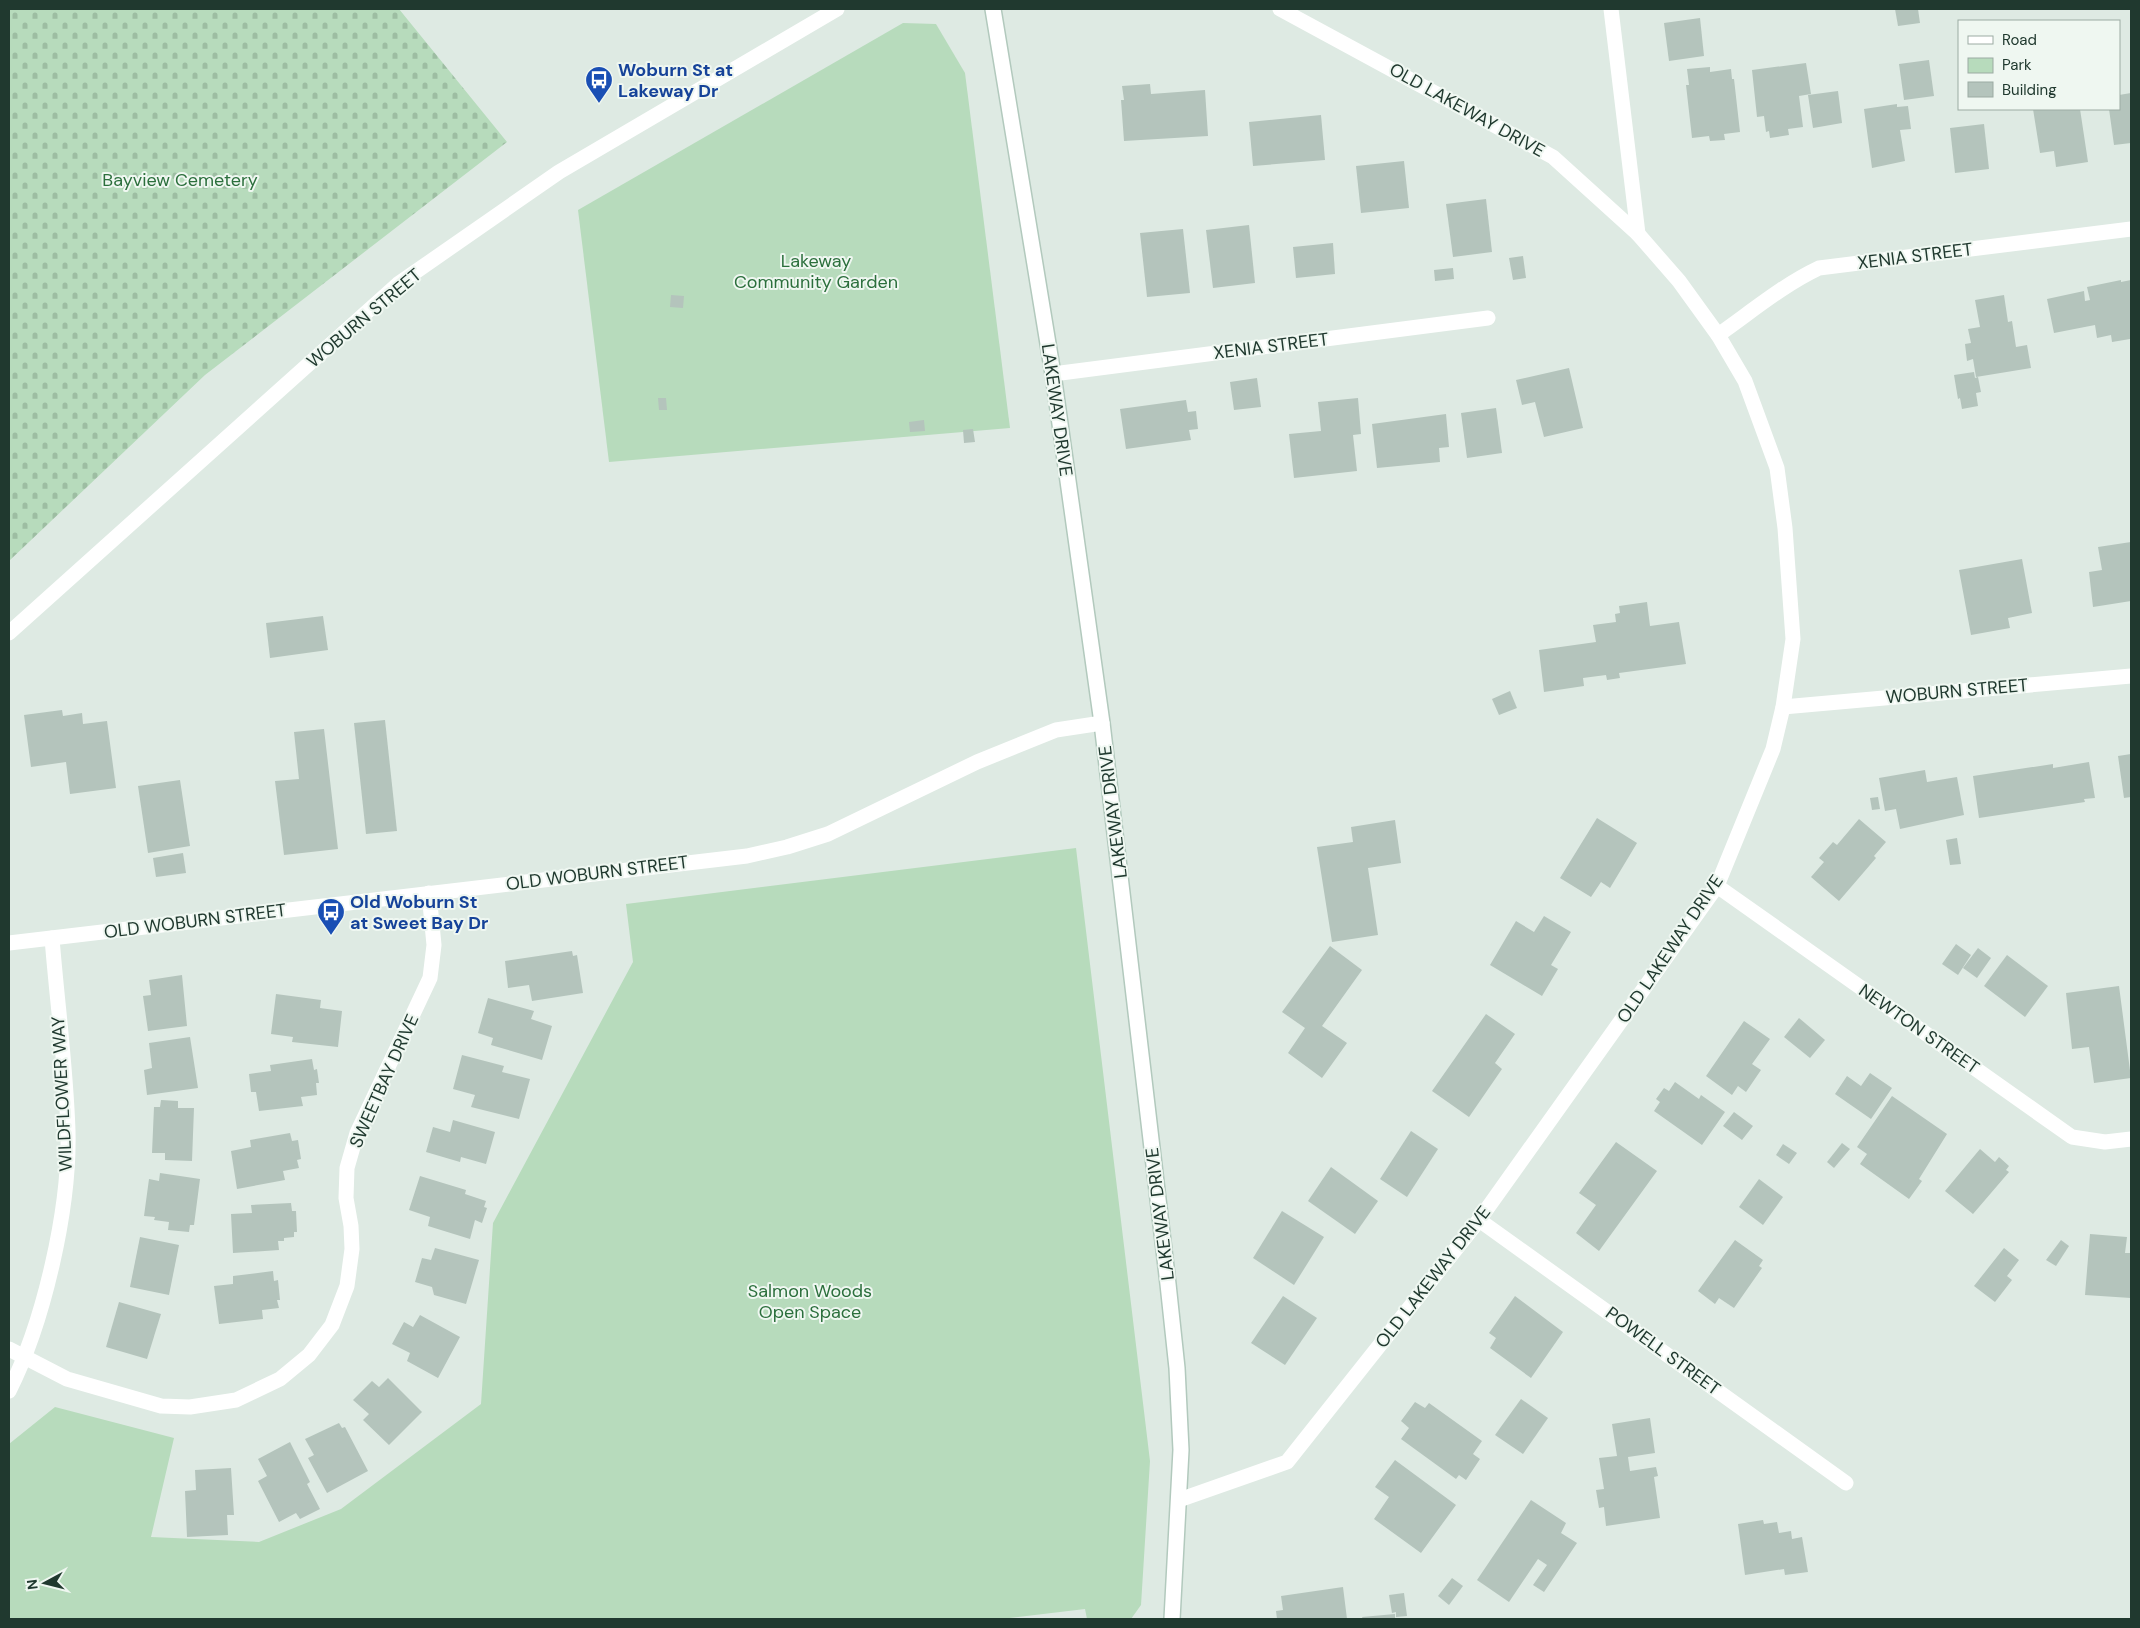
<svg xmlns="http://www.w3.org/2000/svg" width="2140" height="1628" font-family="'DM Sans',sans-serif">
<defs>
<pattern id="cemetery-stones" width="16" height="16" patternUnits="userSpaceOnUse" patternTransform="scale(1.25)"><rect width="16" height="16" fill="#b7dbbc"/><path d="M2 7V4a2 2 0 0 1 4 0v3zM10 15v-3a2 2 0 0 1 4 0v3z" fill="#9dbda2"/></pattern>
</defs>
<rect width="100%" height="100%" fill="#deeae3"/>
<polygon fill="url(#cemetery-stones)" points="9,9 399,9 507,142 205,375 9,561"/>
<g fill="#b7dbbc">
<polygon points="903,23 936,24 965,73 1010,428 609,462 578,210"/>
<polygon points="1076,848 1150,1461 1141,1605 1131,1619 1087,1619 1085,1609 1001,1619 9,1619 9,1444 55,1407 174,1438 151,1537 259,1542 341,1509 481,1404 493,1223 633,962 626,904"/>
</g>
<g fill="#b4c4bc">
<polygon points="1895,9 1918,9 1920,23 1898,26"/>
<polygon points="1700,18 1704,56 1669,61 1664,23"/>
<polygon points="1929,60 1934,96 1904,100 1899,64"/>
<polygon points="1806,63 1811,94 1799,96 1803,127 1788,129 1789,135 1770,138 1769,131 1766,132 1764,116 1757,117 1752,70"/>
<polygon points="1710,67 1710,72 1731,69 1732,79 1734,79 1740,132 1724,134 1725,140 1710,141 1709,136 1692,138 1686,85 1689,85 1687,69"/>
<polygon points="1150,84 1151,94 1205,90 1208,136 1124,141 1121,100 1124,100 1122,86"/>
<polygon points="1838,91 1842,123 1813,128 1808,95"/>
<polygon points="2131,93 2131,143 2114,145 2109,109 2119,109 2119,95"/>
<polygon points="1897,104 1897,107 1908,106 1911,129 1900,130 1905,161 1872,168 1864,109"/>
<polygon points="2033,109 2080,109 2088,162 2056,167 2054,151 2040,153"/>
<polygon points="1321,115 1325,160 1253,166 1249,122"/>
<polygon points="1984,124 1989,169 1955,173 1950,128"/>
<polygon points="1404,161 1409,208 1361,213 1356,166"/>
<polygon points="1486,199 1492,252 1453,257 1446,204"/>
<polygon points="1249,225 1255,283 1213,288 1206,230"/>
<polygon points="1183,229 1190,293 1147,297 1140,233"/>
<polygon points="1333,243 1335,274 1296,278 1293,247"/>
<polygon points="1523,256 1526,278 1513,280 1509,258"/>
<polygon points="1453,268 1454,279 1435,281 1434,270"/>
<polygon points="2121,280 2121,282 2131,280 2130,339 2112,342 2111,335 2097,338 2095,325 2054,333 2047,299 2084,291 2085,301 2090,300 2087,287"/>
<polygon points="671,295 684,296 683,308 670,307"/>
<polygon points="2004,295 2008,322 2012,321 2016,347 2027,345 2031,368 1976,377 1973,359 1967,361 1965,344 1971,343 1968,329 1980,327 1975,300"/>
<polygon points="1569,368 1583,428 1544,437 1535,402 1522,405 1516,380"/>
<polygon points="1974,372 1975,378 1978,377 1981,392 1976,393 1978,406 1962,409 1960,398 1958,399 1954,375"/>
<polygon points="1257,378 1261,407 1234,410 1230,382"/>
<polygon points="658,398 666,398 667,410 659,410"/>
<polygon points="1358,398 1361,434 1353,435 1357,471 1294,478 1289,434 1321,431 1318,402"/>
<polygon points="1186,400 1188,412 1196,411 1198,429 1189,430 1191,440 1126,449 1120,409"/>
<polygon points="1496,408 1502,453 1467,458 1461,413"/>
<polygon points="1446,414 1449,447 1439,448 1440,462 1377,468 1372,424"/>
<polygon points="924,420 925,431 910,432 909,422"/>
<polygon points="973,429 975,442 964,443 963,430"/>
<polygon points="2131,542 2131,601 2093,607 2089,572 2102,570 2098,547"/>
<polygon points="2022,559 2032,613 2008,618 2010,628 1971,635 1959,570"/>
<polygon points="1647,602 1650,626 1679,622 1686,664 1619,673 1620,678 1607,680 1606,675 1583,678 1584,686 1544,692 1539,650 1596,642 1593,625 1616,622 1615,614 1620,613 1619,606"/>
<polygon points="323,616 328,650 270,658 266,623"/>
<polygon points="1510,691 1517,708 1499,715 1492,699"/>
<polygon points="62,710 63,716 82,713 83,724 107,721 116,788 70,794 66,762 31,767 24,715"/>
<polygon points="385,720 397,831 366,834 354,723"/>
<polygon points="324,729 338,849 284,855 275,781 299,779 294,732"/>
<polygon points="2131,754 2131,797 2124,798 2118,756"/>
<polygon points="2089,762 2095,798 2084,799 2085,802 1979,818 1973,776 2053,764 2053,768"/>
<polygon points="1925,770 1927,782 1957,777 1964,815 1900,829 1896,809 1885,811 1879,778"/>
<polygon points="180,780 190,846 148,853 138,786"/>
<polygon points="1878,797 1880,809 1872,810 1870,798"/>
<polygon points="1597,818 1637,843 1610,888 1601,882 1591,897 1560,878"/>
<polygon points="1859,819 1886,842 1874,856 1876,858 1839,901 1811,877 1824,862 1819,858 1833,842 1837,845"/>
<polygon points="1395,820 1401,863 1368,868 1378,935 1332,942 1317,847 1353,842 1351,827"/>
<polygon points="1957,838 1961,864 1950,865 1946,840"/>
<polygon points="183,853 186,873 156,877 153,858"/>
<polygon points="1544,916 1571,932 1551,965 1558,969 1542,996 1490,965 1516,921 1534,932"/>
<polygon points="1956,944 1971,955 1958,975 1942,964"/>
<polygon points="1330,946 1362,970 1322,1026 1347,1043 1322,1078 1288,1053 1305,1028 1282,1012"/>
<polygon points="1978,948 1991,958 1977,978 1963,968"/>
<polygon points="572,951 573,956 577,955 583,993 532,1001 529,985 508,988 505,961"/>
<polygon points="2007,955 2048,986 2025,1017 1984,986"/>
<polygon points="182,975 187,1026 148,1031 143,996 151,995 149,980"/>
<polygon points="2119,986 2131,1078 2094,1083 2089,1047 2072,1049 2066,993"/>
<polygon points="276,994 321,1000 320,1008 342,1011 338,1047 292,1042 293,1037 271,1034"/>
<polygon points="488,998 534,1011 531,1019 552,1026 542,1060 491,1045 493,1038 478,1033"/>
<polygon points="1486,1014 1515,1034 1495,1063 1502,1069 1469,1117 1432,1091"/>
<polygon points="1799,1018 1825,1040 1810,1058 1784,1037"/>
<polygon points="1744,1021 1770,1039 1752,1064 1761,1070 1746,1092 1738,1086 1732,1095 1706,1076"/>
<polygon points="190,1037 198,1088 147,1095 144,1070 152,1068 149,1043"/>
<polygon points="462,1055 504,1066 502,1072 530,1079 519,1119 471,1107 475,1095 453,1089"/>
<polygon points="312,1059 314,1070 317,1069 319,1083 316,1083 317,1095 301,1097 303,1106 259,1111 256,1092 251,1092 249,1074 271,1071 270,1065"/>
<polygon points="1870,1073 1892,1088 1871,1119 1835,1094 1847,1076 1861,1086"/>
<polygon points="1675,1082 1699,1099 1701,1095 1725,1112 1702,1145 1654,1111 1660,1102 1656,1099 1664,1088 1669,1091"/>
<polygon points="1892,1096 1947,1134 1919,1179 1922,1181 1909,1199 1860,1164 1867,1154 1857,1147"/>
<polygon points="161,1100 178,1101 178,1108 194,1108 192,1161 165,1160 165,1153 152,1153 154,1107 160,1107"/>
<polygon points="1734,1112 1753,1126 1742,1140 1723,1126"/>
<polygon points="453,1120 495,1132 486,1164 461,1157 460,1162 426,1152 433,1127 450,1132"/>
<polygon points="1411,1131 1438,1149 1407,1197 1380,1179"/>
<polygon points="290,1133 292,1141 298,1140 301,1159 297,1160 299,1168 283,1171 285,1180 237,1189 231,1151 251,1147 250,1140"/>
<polygon points="1616,1142 1657,1171 1599,1251 1576,1233 1596,1205 1579,1193"/>
<polygon points="1842,1143 1850,1149 1834,1168 1827,1162"/>
<polygon points="1783,1144 1797,1153 1789,1164 1776,1155"/>
<polygon points="1980,1149 1995,1162 1999,1157 2009,1166 2006,1170 2009,1172 1973,1214 1945,1191"/>
<polygon points="1331,1167 1378,1201 1355,1234 1308,1201"/>
<polygon points="160,1173 200,1179 194,1225 190,1225 189,1232 168,1230 169,1222 154,1220 155,1217 144,1216 149,1179 159,1181"/>
<polygon points="420,1176 466,1190 465,1194 486,1201 484,1207 487,1208 482,1223 475,1220 470,1239 428,1226 430,1217 409,1210"/>
<polygon points="1759,1179 1783,1197 1763,1225 1739,1207"/>
<polygon points="291,1203 292,1211 296,1211 297,1232 294,1232 294,1237 284,1238 284,1241 278,1241 279,1250 233,1253 231,1214 252,1213 251,1205"/>
<polygon points="1282,1211 1324,1237 1294,1285 1253,1258"/>
<polygon points="2090,1234 2127,1237 2125,1253 2131,1253 2131,1298 2085,1295"/>
<polygon points="140,1237 179,1245 169,1295 130,1287"/>
<polygon points="1735,1240 1763,1260 1759,1266 1762,1268 1734,1308 1719,1298 1715,1304 1698,1291"/>
<polygon points="2061,1240 2069,1246 2056,1266 2046,1260"/>
<polygon points="435,1248 479,1260 466,1304 434,1295 432,1287 415,1282 422,1258 431,1260"/>
<polygon points="2004,1248 2019,1260 2007,1276 2012,1280 1995,1302 1974,1286"/>
<polygon points="273,1271 274,1281 278,1280 280,1300 277,1300 279,1308 262,1310 263,1319 219,1324 214,1286 233,1284 233,1276"/>
<polygon points="1283,1296 1317,1318 1285,1365 1251,1343"/>
<polygon points="1515,1296 1563,1332 1531,1378 1490,1348 1496,1338 1489,1333"/>
<polygon points="119,1302 161,1314 147,1359 106,1347"/>
<polygon points="420,1315 460,1337 438,1378 407,1361 410,1353 392,1344 404,1322 413,1327"/>
<polygon points="388,1378 422,1412 389,1445 363,1420 369,1414 353,1400 372,1381 379,1387"/>
<polygon points="1521,1399 1548,1418 1523,1454 1495,1435"/>
<polygon points="1415,1402 1425,1408 1429,1403 1482,1441 1473,1454 1480,1459 1466,1480 1459,1475 1456,1479 1401,1439 1409,1428 1401,1421"/>
<polygon points="1650,1418 1655,1453 1628,1457 1630,1471 1656,1467 1658,1476 1654,1477 1660,1518 1606,1526 1604,1507 1599,1508 1596,1490 1604,1489 1599,1458 1617,1456 1612,1424"/>
<polygon points="339,1423 342,1428 345,1427 368,1471 327,1493 308,1458 314,1455 305,1439"/>
<polygon points="290,1442 310,1482 307,1484 320,1509 300,1519 296,1513 279,1522 258,1481 267,1476 258,1459"/>
<polygon points="1395,1460 1456,1505 1421,1553 1374,1519 1389,1497 1375,1487"/>
<polygon points="231,1468 234,1515 227,1515 228,1535 187,1537 185,1491 196,1490 195,1470"/>
<polygon points="1531,1500 1566,1523 1561,1533 1577,1543 1544,1592 1533,1585 1547,1565 1538,1559 1509,1602 1477,1580"/>
<polygon points="1763,1520 1764,1524 1777,1522 1779,1533 1791,1531 1792,1539 1802,1537 1808,1572 1785,1575 1784,1569 1745,1575 1738,1524"/>
<polygon points="1452,1578 1463,1586 1449,1605 1438,1596"/>
<polygon points="1343,1587 1347,1619 1277,1619 1276,1611 1283,1610 1281,1596"/>
<polygon points="1404,1593 1407,1616 1396,1617 1396,1612 1392,1613 1389,1595"/>
<polygon points="1395,1614 1395,1619 1363,1619 1362,1617"/>
</g>
<g fill="none" stroke-linecap="round" stroke-linejoin="round">
<defs>
<polyline id="secondary" points="993,9 1053,374 1102,723 1168,1284 1177,1368 1181,1450 1172,1619"/>
</defs>
<use href="#secondary" stroke="#b2c9bd" stroke-width="18"/>
<g stroke="#fff" stroke-width="15">
<polyline points="1611,9 1638,234"/>
<path d="M 1718,335 C 1751,312 1783,285 1819,268 L 2131,229"/>
<polyline points="1053,374 1488,318"/>
<polyline points="1783,707 2131,676"/>
<polyline points="1717,886 2072,1137 2105,1142 2131,1139"/>
<polyline points="9,943 747,856 787,847 828,834 977,762 1056,730 1102,723"/>
<polyline points="1479,1220 1846,1483"/>
<polyline points="9,1349 67,1379 161,1406 190,1407 236,1400 280,1379 309,1355 332,1325 347,1286 352,1249 351,1226 346,1198 347,1168 357,1133 430,978 434,945 429,893"/>
<path d="M 9,1391 C 44,1322 70,1208 68,1131 C 66,1066 57,1002 52,938"/>
<polyline points="1179,1500 1287,1462 1479,1220 1717,886 1773,749 1783,707 1793,639 1785,528 1777,468 1745,381 1718,335 1679,281 1638,234 1553,157 1280,9"/>
</g>
<polyline stroke="#fff" stroke-width="15" points="9,633 398,284 559,172 837,9"/>
<use href="#secondary" stroke="#fff" stroke-width="15"/>
</g>
<defs>
<symbol id="bus-pin" viewBox="-11 -11 22 30"><path d="M0 17L-7.5 6A9.5 9.5 0 1 1 7.5 6Z" fill="#1a4fb4" stroke="#eff7f1"/><path d="M-5-6H5V4H4V6H2V4H-2V6H-4V4H-5ZM-3.5-4V0h7V-4ZM-3.5 1.2v1.5H-2V1.2ZM2 1.2v1.5H3.5V1.2Z" fill="#fff"/></symbol>
</defs>
<g fill-rule="evenodd">
<use href="#bus-pin" x="583" y="64" width="32" height="43"/>
<use href="#bus-pin" x="315" y="896" width="32" height="43"/>
</g>
<g text-anchor="middle" dominant-baseline="central" stroke-width="4" stroke-linejoin="round" paint-order="stroke">
<g font-size="18" font-weight="bold" fill="#164399" stroke="#eff7f1" text-anchor="start">
<text x="618" y="70">Woburn St at<tspan x="618" dy="21">Lakeway Dr</tspan></text>
<text x="350" y="902">Old Woburn St<tspan x="350" dy="21">at Sweet Bay Dr</tspan></text>
</g>
<g font-size="18" fill="#20392f" stroke="#eff7f1">
<text transform="translate(1467 110) rotate(29)">OLD LAKEWAY DRIVE</text>
<text transform="translate(1915 256) rotate(-7)">XENIA STREET</text>
<text transform="translate(364 318) rotate(-40)">WOBURN STREET</text>
<text transform="translate(1271 346) rotate(-7)">XENIA STREET</text>
<text transform="translate(1057 410) rotate(82)">LAKEWAY DRIVE</text>
<text transform="translate(1957 691) rotate(-5)">WOBURN STREET</text>
<text transform="translate(1113 812) rotate(-97)">LAKEWAY DRIVE</text>
<text transform="translate(597 873) rotate(-7)">OLD WOBURN STREET</text>
<text transform="translate(195 921) rotate(-7)">OLD WOBURN STREET</text>
<text transform="translate(1670 949) rotate(-56)">OLD LAKEWAY DRIVE</text>
<text transform="translate(1919 1029) rotate(35)">NEWTON STREET</text>
<text transform="translate(384 1081) rotate(-66)">SWEETBAY DRIVE</text>
<text transform="translate(62 1094) rotate(-93)">WILDFLOWER WAY</text>
<text transform="translate(1160 1214) rotate(-97)">LAKEWAY DRIVE</text>
<text transform="translate(1433 1277) rotate(-52)">OLD LAKEWAY DRIVE</text>
<text transform="translate(1663 1351) rotate(36)">POWELL STREET</text>
</g>
<g font-size="18" fill="#2b6f3c" stroke="#eff7f1">
<text x="180" y="180">Bayview Cemetery</text>
<text x="816" y="261">Lakeway<tspan x="816" dy="21">Community Garden</tspan></text>
<text x="810" y="1291">Salmon Woods<tspan x="810" dy="21">Open Space</tspan></text>
</g>
</g>
<rect width="2140" height="1628" fill="none" stroke="#20392f" stroke-width="20"/>
<rect x="1958" y="20" width="162" height="90" fill="#eff7f1" stroke="#9caba3"/>
<rect x="1968" y="36" width="25" height="8" fill="#ffffff" stroke="#9caba3"/>
<text x="2002" y="45" font-size="15" fill="#20392f">Road</text>
<rect x="1968" y="58" width="25" height="15" fill="#b7dbbc" stroke="#9caba3"/>
<text x="2002" y="70" font-size="15" fill="#20392f">Park</text>
<rect x="1968" y="82" width="25" height="15" fill="#b4c4bc" stroke="#9caba3"/>
<text x="2002" y="95" font-size="15" fill="#20392f">Building</text>
<g transform="translate(45 1583) rotate(263)" stroke="#eff7f1" stroke-width="4" paint-order="stroke">
<path d="M0-4L9 19L0 12L-9 19Z" fill="#20392f"/>
<text y="-8" font-size="14" font-weight="bold" text-anchor="middle" fill="#20392f">N</text>
</g>
</svg>
